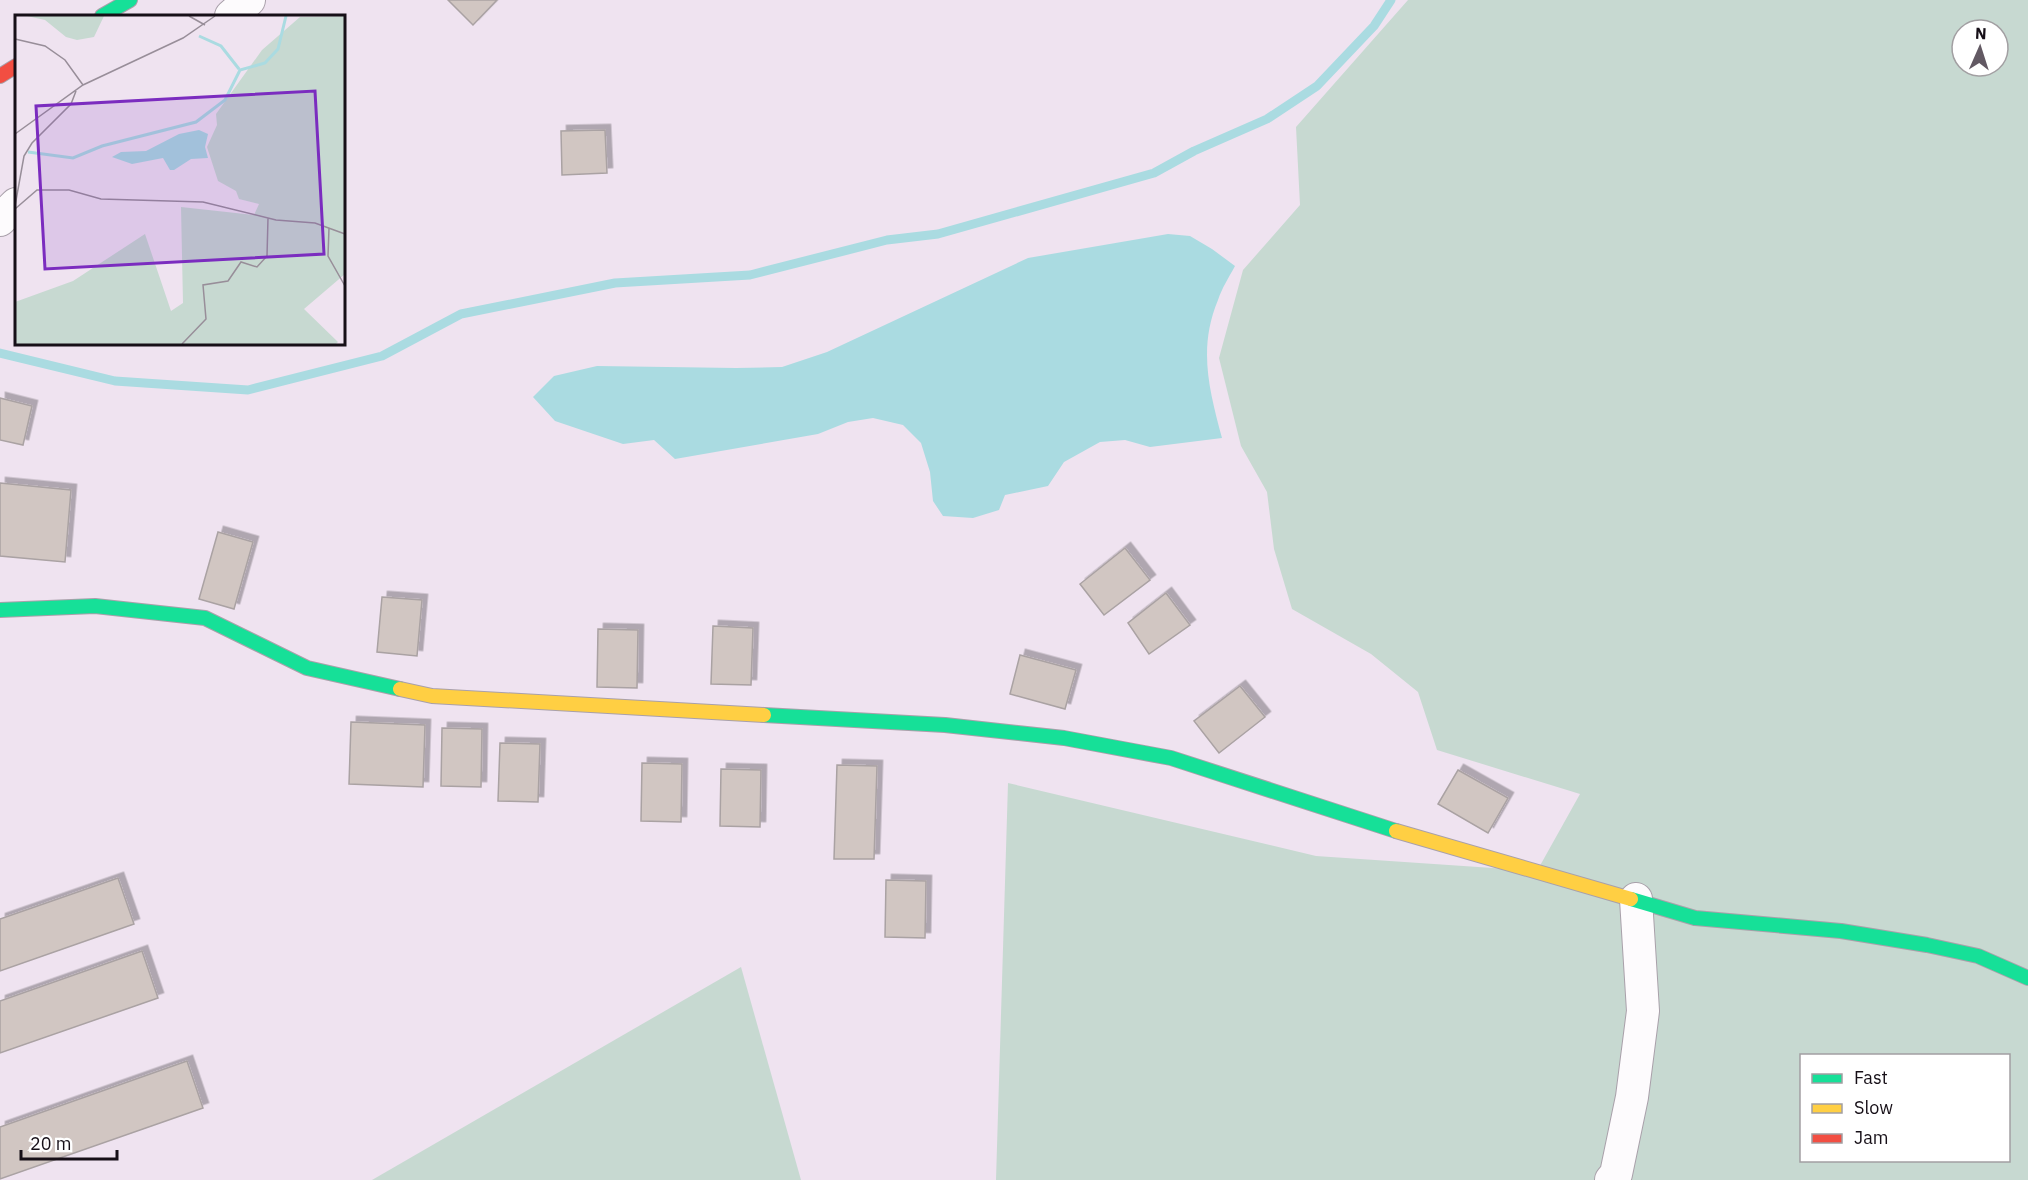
<svg xmlns="http://www.w3.org/2000/svg" width="2028" height="1180" font-family="'IBM Plex Sans',sans-serif">
<defs>
<filter id="shadow"><feDropShadow dx="5.5" dy="-5.5" stdDeviation="0" flood-color="#0004"/></filter>
</defs>
<rect width="100%" height="100%" fill="#efe3f0"/>
<g fill="#c7d9d1" fill-rule="evenodd">
<path d="M 1408,0 L 2028,0 L 2028,1180 L 996,1180 L 1008,783 L 1316,856 L 1537,871 L 1580,794 L 1437,750 L 1418,692 L 1371,654 L 1292,609 L 1274,549 L 1267,492 L 1241,446 L 1219,358 L 1243,270 L 1300,205 L 1296,127 ZM 1962,30 L 1998,30 L 1998,66 L 1962,66 ZM 1802,1056 L 2008,1056 L 2008,1160 L 1802,1160 Z"/>
<polygon points="741,967 801,1180 372,1180"/>
</g>
<path fill="#aadbe1" d="M 1168,234 L 1190,236 L 1212,249 L 1235,266 C 1229,277 1222,288 1218,300 C 1198,348 1209,389 1222,438 L 1150,447 L 1125,440 L 1100,442 L 1064,462 L 1048,486 L 1005,495 L 999,510 L 973,518 L 943,516 L 933,501 L 930,472 L 921,443 L 903,425 L 873,418 L 848,422 L 818,434 L 675,459 L 654,440 L 623,444 L 555,421 L 533,397 L 554,376 L 597,366 L 736,368 L 782,367 L 827,352 L 1028,258 Z"/>
<g fill="none" stroke-linecap="round" stroke-linejoin="round">
<polyline stroke="#aadbe1" stroke-width="9" points="0,353 115,381 248,390 382,356 461,314 615,283 750,275 887,240 938,234 1154,173 1194,151 1267,119 1317,86 1374,26 1391,0"/>
</g>
<g fill="#d1c6c2" stroke="#aaa2a3" stroke-width="1.5" filter="url(#shadow)">
<polygon points="448,0 497,0 473,25"/>
<polygon points="605,130 607,173 562,175 561,131"/>
<polygon points="0,398 32,406 23,445 0,440"/>
<polygon points="0,483 71,490 65,562 0,556"/>
<polygon points="218,532 253,542 234,609 199,599"/>
<polygon points="1125,548 1150,580 1104,615 1080,584"/>
<polygon points="1166,593 1190,625 1149,654 1128,623"/>
<polygon points="382,597 422,600 417,656 377,652"/>
<polygon points="713,626 753,628 751,685 711,684"/>
<polygon points="598,629 638,630 637,688 597,687"/>
<polygon points="1020,655 1076,670 1065,709 1010,694"/>
<polygon points="1240,686 1265,717 1219,753 1194,721"/>
<polygon points="351,722 425,725 423,787 349,784"/>
<polygon points="442,728 482,729 481,787 441,786"/>
<polygon points="500,743 540,744 538,802 498,801"/>
<polygon points="642,763 682,764 681,822 641,821"/>
<polygon points="837,765 877,766 874,859 834,859"/>
<polygon points="721,769 761,770 760,827 720,826"/>
<polygon points="1458,770 1508,798 1488,833 1438,804"/>
<polygon points="118,878 134,924 0,971 0,919"/>
<polygon points="886,880 926,881 925,938 885,937"/>
<polygon points="142,951 158,998 0,1053 0,1001"/>
<polygon points="187,1061 203,1108 0,1179 0,1127"/>
</g>
<g fill="none" stroke-linecap="round" stroke-linejoin="round">
<defs>
<g id="street">
<polyline points="231,16 249,0"/>
<polyline points="0,220 16,204"/>
<polyline points="1611,1180 1616,1174 1632,1097 1643,1011 1636,899"/>
</g>
<g id="fast">
<polyline points="102,16 130,0"/>
<polyline points="0,610 95,606 205,618 307,668 400,689"/>
<polyline points="764,715 945,725 1064,738 1171,758 1396,831"/>
<polyline points="1631,899 1695,918 1841,931 1927,945 1978,956 2028,978"/>
</g>
<g id="slow">
<polyline points="400,689 432,696 764,715"/>
<polyline points="1396,831 1631,899"/>
</g>
<polyline id="jam" points="0,76 16,66"/>
</defs>
<use href="#street" stroke="#a9a0aa" stroke-width="34"/>
<use href="#fast" stroke="#a9a0aa" stroke-width="16"/>
<use href="#slow" stroke="#a9a0aa" stroke-width="16"/>
<use href="#jam" stroke="#a9a0aa" stroke-width="16"/>
<use href="#street" stroke="#fdfbfd" stroke-width="32"/>
<use href="#fast" stroke="#16e098" stroke-width="14"/>
<use href="#slow" stroke="#ffcf43" stroke-width="14"/>
<use href="#jam" stroke="#f24e42" stroke-width="14"/>
</g>
<g transform="translate(15 15)">
<rect width="330" height="330" fill="#efe3f0"/>
<path d="M 12,1 L 89,1 L 79,22 L 62,25 L 51,22 L 30,5 ZM 330,1 L 330,259 L 289,294 L 323,327 L 321,329 L 0,329 L 0,287 L 58,266 L 130,219 L 156,296 L 168,288 L 166,192 L 239,200 L 244,189 L 224,184 L 221,176 L 203,166 L 192,132 L 202,110 L 201,99 L 247,35 L 285,2 Z" fill="#c7d9d1"/>
<path d="M 184,115 L 193,119 L 190,132 L 193,143 L 176,144 L 159,155 L 155,155 L 148,143 L 117,149 L 97,142 L 106,137 L 131,136 L 164,119 Z" fill="#aadbe1"/>
<path fill="none" stroke="#aadbe1" stroke-width="3" d="M 184,21 L 206,31 L 224,54M 13,137 L 58,143 L 87,131 L 181,107 L 210,85 L 225,55 L 250,48 L 263,34 L 271,1"/>
<path fill="none" stroke="#988e99" stroke-width="1.5" d="M 174,1 L 190,10M 0,24 L 30,31 L 50,45 L 68,70M 0,119 L 68,70 L 168,23 L 200,1M 0,191 L 9,141 L 17,128 L 56,89 L 61,76M 0,194 L 22,175 L 54,175 L 86,184 L 188,187 L 261,205 L 300,208 L 330,219M 314,213 L 313,241 L 330,271M 167,329 L 191,304 L 188,270 L 213,266 L 226,247 L 242,252 L 252,241 L 253,203"/>
<path fill="#7b2cbf" fill-opacity="0.15" stroke="#7b2cbf" stroke-width="3" d="M 300,76 L 309,239 L 30,254 L 21,91 Z"/>
<rect width="330" height="330" fill="none" stroke="#160f17" stroke-width="3"/>
</g>
<rect x="1800" y="1054" width="210" height="108" fill="#ffffff" stroke="#a29fa2" stroke-width="1.5"/>
<rect x="1812" y="1074" width="30" height="9" fill="#16e098" stroke="#a29fa2" stroke-width="1.5"/>
<text x="1854" y="1084" font-size="18" fill="#160f17">Fast</text>
<rect x="1812" y="1104" width="30" height="9" fill="#ffcf43" stroke="#a29fa2" stroke-width="1.5"/>
<text x="1854" y="1114" font-size="18" fill="#160f17">Slow</text>
<rect x="1812" y="1134" width="30" height="9" fill="#f24e42" stroke="#a29fa2" stroke-width="1.5"/>
<text x="1854" y="1144" font-size="18" fill="#160f17">Jam</text>
<g transform="translate(1980 48) rotate(3)"><circle r="28" fill="#ffffff" stroke="#a29fa2" stroke-width="1.5"/>
<path d="M0-4.5L10 22L0 15L-10 22Z" fill="#625963"/>
<text y="-9" font-size="16" font-weight="bold" text-anchor="middle" fill="#160f17">N</text>
</g>
<path d="M21 1150v9h96v-9" fill="none" stroke="#160f17" stroke-width="3"/>
<text x="30" y="1150" font-size="18" fill="#160f17" stroke="#ffffff" stroke-width="4.5" paint-order="stroke">20 m</text>
</svg>
